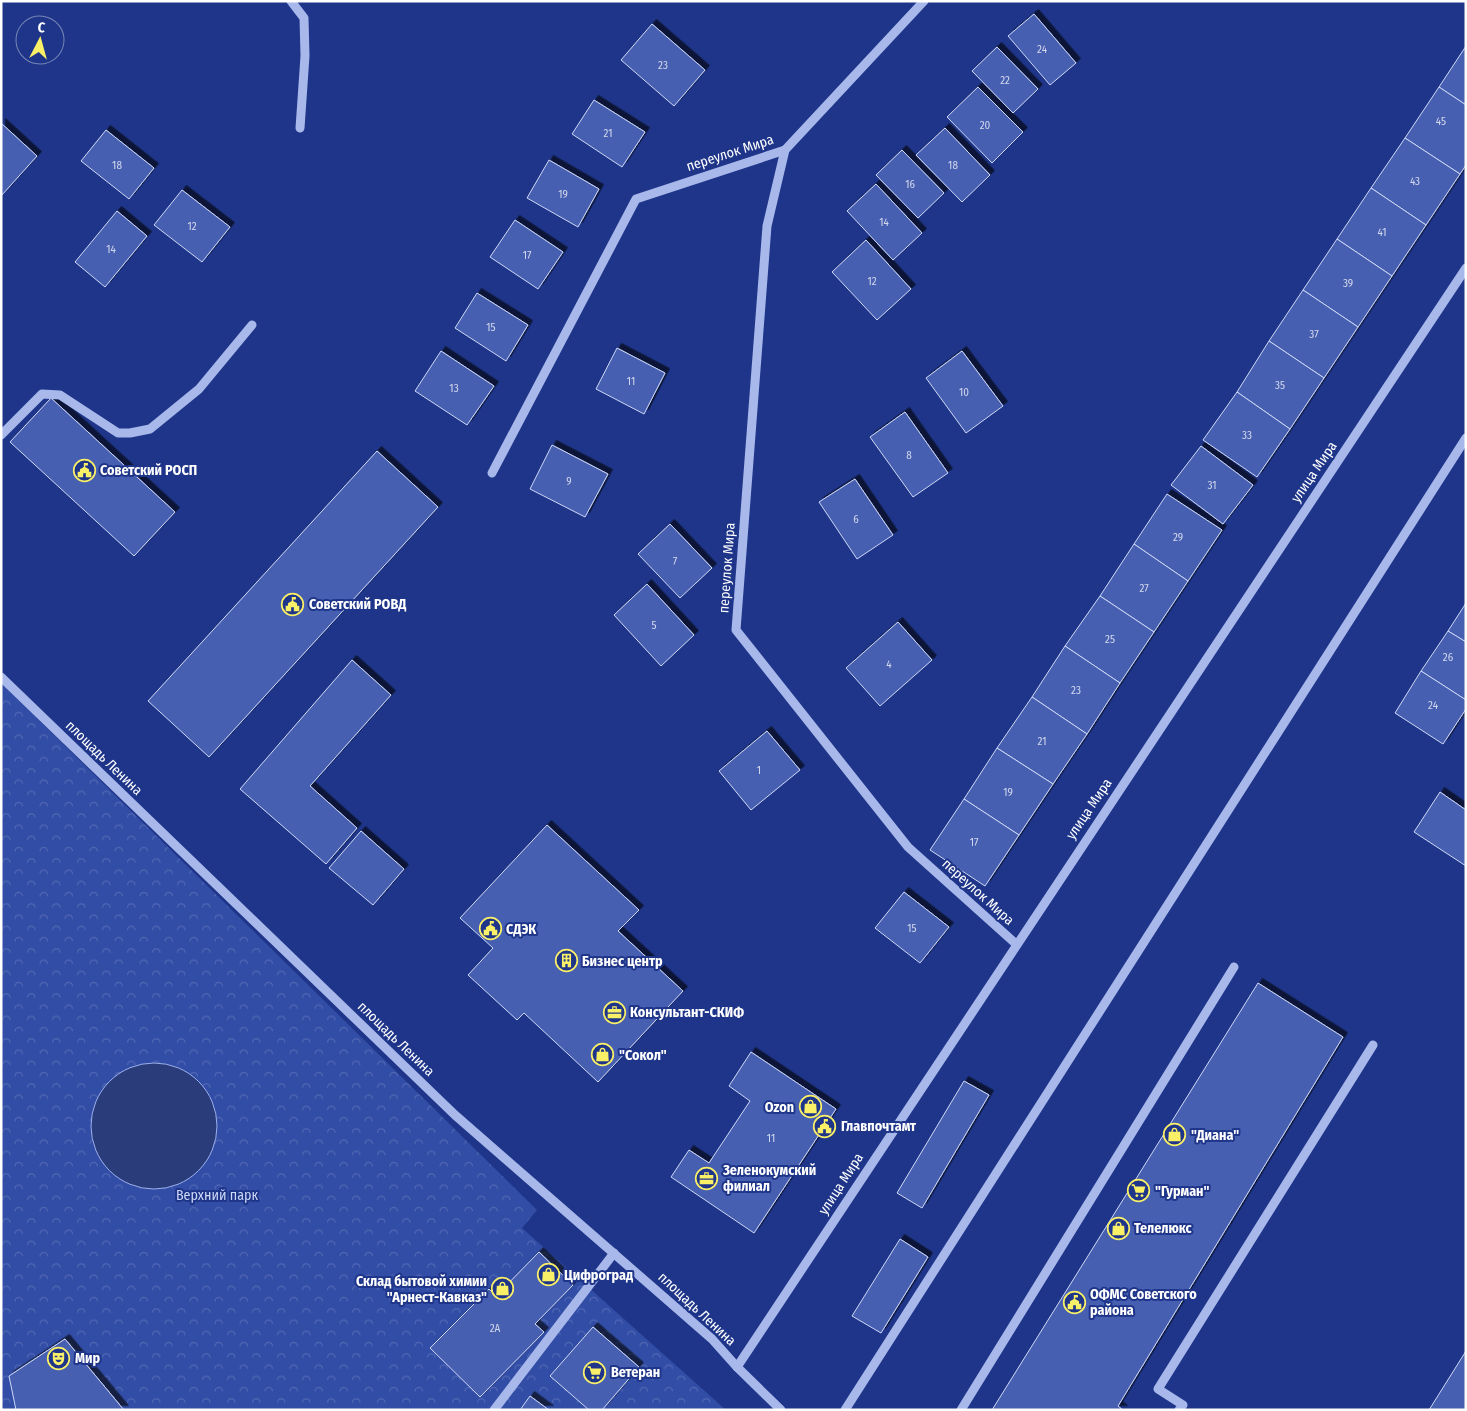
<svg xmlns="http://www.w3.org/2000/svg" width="1467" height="1411" font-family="'Fira Sans Condensed',sans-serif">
<defs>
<pattern id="forest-crowns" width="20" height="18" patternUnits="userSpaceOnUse" patternTransform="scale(1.25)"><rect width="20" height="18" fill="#324da6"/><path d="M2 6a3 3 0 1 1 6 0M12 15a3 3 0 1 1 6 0" fill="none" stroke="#5168b3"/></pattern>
<filter id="shadow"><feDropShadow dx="4.5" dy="-4.5" stdDeviation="0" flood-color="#0009"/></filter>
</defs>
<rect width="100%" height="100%" fill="#1e3589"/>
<polygon fill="url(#forest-crowns)" points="1,683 537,1210 522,1228 726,1410 1,1410"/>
<circle fill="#2b3c7b" stroke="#9cb0ed" cx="154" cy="1126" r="63"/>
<g fill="#475fb1" stroke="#ced8f8" filter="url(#shadow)">
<polygon points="1034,14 1076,63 1050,85 1008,36"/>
<polygon points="652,24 705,70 674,106 621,60"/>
<polygon points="1466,46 1466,105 1439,87"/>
<polygon points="997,47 1038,89 1013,113 972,71"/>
<polygon points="978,87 1023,132 992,163 947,117"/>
<polygon points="1439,87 1466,105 1466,165 1460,174 1405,138"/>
<polygon points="594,100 645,132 622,167 572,134"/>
<polygon points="1,123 37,156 1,196"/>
<polygon points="945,128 990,175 962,202 916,155"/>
<polygon points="106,130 154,168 129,199 81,161"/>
<polygon points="1405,138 1460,174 1426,225 1371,188"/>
<polygon points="902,150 944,193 918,218 876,175"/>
<polygon points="549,160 599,189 578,227 527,198"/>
<polygon points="876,184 922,233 893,260 847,211"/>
<polygon points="1371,188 1426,225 1392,276 1337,239"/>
<polygon points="182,190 230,227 202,262 154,225"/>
<polygon points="117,211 147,236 105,287 75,262"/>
<polygon points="515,220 563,252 538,289 490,257"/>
<polygon points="1337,239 1392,276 1358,327 1303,290"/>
<polygon points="866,240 911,289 877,320 832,272"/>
<polygon points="1303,290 1358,327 1324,378 1269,341"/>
<polygon points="477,293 528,325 506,361 455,328"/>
<polygon points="1269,341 1324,378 1290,429 1237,392"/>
<polygon points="617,348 665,373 644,414 596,389"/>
<polygon points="441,351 494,386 467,425 415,391"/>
<polygon points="962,351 1003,406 966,433 926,378"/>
<polygon points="1237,392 1290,429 1257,477 1203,440"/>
<polygon points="51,398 175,512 134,556 10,442"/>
<polygon points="905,412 948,473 913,497 870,437"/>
<polygon points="552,445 608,474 585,517 530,489"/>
<polygon points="1201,446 1253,485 1223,524 1171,485"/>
<polygon points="377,451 438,507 209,757 148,701"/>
<polygon points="855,479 893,535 857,559 819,502"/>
<polygon points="1167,494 1222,530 1188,581 1134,544"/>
<polygon points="670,524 712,568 680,598 638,554"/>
<polygon points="1134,544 1188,581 1154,632 1100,596"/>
<polygon points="647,584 694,635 661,666 614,615"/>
<polygon points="1100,596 1154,632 1120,683 1065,646"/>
<polygon points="1466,603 1466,642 1448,631"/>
<polygon points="898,622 932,660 880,706 846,668"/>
<polygon points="1448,631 1466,642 1466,700 1421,671"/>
<polygon points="1065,646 1120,683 1087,734 1032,697"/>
<polygon points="352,660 391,695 310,786 357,828 326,864 240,789"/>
<polygon points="1421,671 1466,700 1466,709 1443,744 1395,713"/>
<polygon points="1032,697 1087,734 1053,784 997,748"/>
<polygon points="767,731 800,770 751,810 719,771"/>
<polygon points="997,748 1053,784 1019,835 964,799"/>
<polygon points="1440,792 1466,810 1466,866 1414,832"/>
<polygon points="964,799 1019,835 985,886 930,850"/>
<polygon points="547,825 639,910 618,931 683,991 598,1082 524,1013 517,1020 468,975 493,948 460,918"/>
<polygon points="361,831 404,869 373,905 329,868"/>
<polygon points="904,892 949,927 920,963 875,928"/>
<polygon points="1258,983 1343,1037 1118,1406 1123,1410 992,1410"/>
<polygon points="751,1052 836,1109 754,1233 671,1177 689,1150 709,1163 750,1101 729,1086"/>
<polygon points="964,1081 989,1095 922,1208 897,1193"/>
<polygon points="900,1239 928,1257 881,1333 852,1316"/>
<polygon points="539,1252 573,1285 535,1324 544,1332 480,1397 430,1348 489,1289 496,1296"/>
<polygon points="593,1327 639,1367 602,1410 589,1410 550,1376"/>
<polygon points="65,1339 124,1410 16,1410 9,1376"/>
<polygon points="1466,1351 1466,1410 1429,1410"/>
<polygon points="530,1396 549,1410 520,1410"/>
</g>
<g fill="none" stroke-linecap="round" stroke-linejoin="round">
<g stroke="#a9b8eb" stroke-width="9">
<polyline points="291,1 304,18 305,56 300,128"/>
<polyline points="924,1 785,150 767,226 736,630 908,847 1016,944"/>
<polyline points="1,435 42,394 60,395 118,433 130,433 150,429 199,389 252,325"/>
<polyline points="492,473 636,199 785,150"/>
<polyline points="1,677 455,1115 712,1339 737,1367 781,1410"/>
<polyline points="737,1367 1466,268"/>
<polyline points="494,1410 614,1253"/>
<polyline points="845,1410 1466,438"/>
<polyline points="961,1410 1234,967"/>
<polyline points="1179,1410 1183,1405 1158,1389 1373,1045"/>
</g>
</g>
<defs>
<symbol id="civic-ring" viewBox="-11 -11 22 22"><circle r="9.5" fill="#1e3589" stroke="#faf068" stroke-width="1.5"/><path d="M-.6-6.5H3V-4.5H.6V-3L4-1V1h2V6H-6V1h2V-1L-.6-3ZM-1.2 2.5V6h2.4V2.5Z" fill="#faf068"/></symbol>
<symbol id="building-ring" viewBox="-11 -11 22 22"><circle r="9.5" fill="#1e3589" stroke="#faf068" stroke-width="1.5"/><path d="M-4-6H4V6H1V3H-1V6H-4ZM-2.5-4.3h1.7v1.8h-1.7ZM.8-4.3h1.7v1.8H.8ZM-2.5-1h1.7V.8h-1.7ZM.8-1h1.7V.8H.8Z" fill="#faf068"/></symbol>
<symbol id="office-ring" viewBox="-11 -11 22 22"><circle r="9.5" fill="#1e3589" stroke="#faf068" stroke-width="1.5"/><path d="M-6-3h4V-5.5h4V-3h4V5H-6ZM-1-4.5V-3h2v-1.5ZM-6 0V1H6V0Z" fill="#faf068"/></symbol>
<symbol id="shop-ring" viewBox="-11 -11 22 22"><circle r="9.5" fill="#1e3589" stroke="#faf068" stroke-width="1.5"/><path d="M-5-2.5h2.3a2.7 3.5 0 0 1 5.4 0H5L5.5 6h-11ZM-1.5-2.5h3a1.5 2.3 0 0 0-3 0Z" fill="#faf068"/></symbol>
<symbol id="supermarket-ring" viewBox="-11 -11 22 22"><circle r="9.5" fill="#1e3589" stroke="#faf068" stroke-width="1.5"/><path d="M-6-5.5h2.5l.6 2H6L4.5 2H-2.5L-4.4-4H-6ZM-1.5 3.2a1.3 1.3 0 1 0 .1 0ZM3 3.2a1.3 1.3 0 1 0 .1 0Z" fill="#faf068"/></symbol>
<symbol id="theatre-ring" viewBox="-11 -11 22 22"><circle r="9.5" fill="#1e3589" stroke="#faf068" stroke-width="1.5"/><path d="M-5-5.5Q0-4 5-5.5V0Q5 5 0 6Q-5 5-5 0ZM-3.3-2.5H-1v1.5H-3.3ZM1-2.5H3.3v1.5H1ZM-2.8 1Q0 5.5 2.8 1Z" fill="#faf068"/></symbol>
</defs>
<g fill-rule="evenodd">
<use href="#civic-ring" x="72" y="458" width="25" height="25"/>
<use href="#civic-ring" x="280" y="592" width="25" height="25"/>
<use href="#civic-ring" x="478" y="916" width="25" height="25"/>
<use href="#building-ring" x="554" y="948" width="25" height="25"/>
<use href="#office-ring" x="602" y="1000" width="25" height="25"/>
<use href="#shop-ring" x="590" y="1042" width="25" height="25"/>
<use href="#shop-ring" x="798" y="1094" width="25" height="25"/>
<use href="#civic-ring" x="812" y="1114" width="25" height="25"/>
<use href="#shop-ring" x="1162" y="1122" width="25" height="25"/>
<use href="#office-ring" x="694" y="1166" width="25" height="25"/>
<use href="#supermarket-ring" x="1126" y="1178" width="25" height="25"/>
<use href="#shop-ring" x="1106" y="1216" width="25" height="25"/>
<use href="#shop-ring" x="536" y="1262" width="25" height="25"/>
<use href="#shop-ring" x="490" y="1276" width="25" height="25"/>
<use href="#civic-ring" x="1062" y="1290" width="25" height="25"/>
<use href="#theatre-ring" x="46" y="1346" width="25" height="25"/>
<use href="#supermarket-ring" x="582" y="1360" width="25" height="25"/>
</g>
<g text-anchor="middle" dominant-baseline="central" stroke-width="4" stroke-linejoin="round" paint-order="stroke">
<g font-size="11" fill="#d1d7ec">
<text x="1042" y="49">24</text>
<text x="663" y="65">23</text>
<text x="1005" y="80">22</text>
<text x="1441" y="121">45</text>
<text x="985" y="125">20</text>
<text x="608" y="133">21</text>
<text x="117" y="165">18</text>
<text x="953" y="165">18</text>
<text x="1415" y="181">43</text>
<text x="910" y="184">16</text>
<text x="563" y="194">19</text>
<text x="884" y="222">14</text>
<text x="192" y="226">12</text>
<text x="1382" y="232">41</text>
<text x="111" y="249">14</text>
<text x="527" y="255">17</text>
<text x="872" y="281">12</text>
<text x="1348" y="283">39</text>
<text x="491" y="327">15</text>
<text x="1314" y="334">37</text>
<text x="631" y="381">11</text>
<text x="1280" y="385">35</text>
<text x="454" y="388">13</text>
<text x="964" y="392">10</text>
<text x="1247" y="435">33</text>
<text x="909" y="455">8</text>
<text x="569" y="481">9</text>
<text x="1212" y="485">31</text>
<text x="856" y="519">6</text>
<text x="1178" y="537">29</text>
<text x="675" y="561">7</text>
<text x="1144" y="588">27</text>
<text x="654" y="625">5</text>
<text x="1110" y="639">25</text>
<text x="1448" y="657">26</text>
<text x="889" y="664">4</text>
<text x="1076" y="690">23</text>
<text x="1433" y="705">24</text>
<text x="1042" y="741">21</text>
<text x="759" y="770">1</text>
<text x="1008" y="792">19</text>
<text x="974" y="842">17</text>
<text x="912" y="928">15</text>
<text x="771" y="1138">11</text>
<text x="495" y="1328">2А</text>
</g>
<g font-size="14" fill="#fff" stroke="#1e3589">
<text transform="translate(730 153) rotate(-18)">переулок Мира</text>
<text transform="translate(1314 472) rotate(-56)">улица Мира</text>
<text transform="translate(727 568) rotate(-86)">переулок Мира</text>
<text transform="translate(104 758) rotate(44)">площадь Ленина</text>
<text transform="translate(1089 809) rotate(-56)">улица Мира</text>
<text transform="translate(978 892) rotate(42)">переулок Мира</text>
<text transform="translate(396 1039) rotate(44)">площадь Ленина</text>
<text transform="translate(841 1184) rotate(-57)">улица Мира</text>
<text transform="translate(697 1309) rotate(43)">площадь Ленина</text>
</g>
<g font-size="14" font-weight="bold" fill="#fff" stroke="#1e3589" text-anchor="start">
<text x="100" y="470">Советский РОСП</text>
<text x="309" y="604">Советский РОВД</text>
<text x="506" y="929">СДЭК</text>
<text x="582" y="961">Бизнес центр</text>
<text x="630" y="1012">Консультант-СКИФ</text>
<text x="619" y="1055">"Сокол"</text>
<text x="794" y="1107" text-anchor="end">Ozon</text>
<text x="841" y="1126">Главпочтамт</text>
<text x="1191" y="1135">"Диана"</text>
<text x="723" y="1170">Зеленокумский<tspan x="723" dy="16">филиал</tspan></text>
<text x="1155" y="1191">"Гурман"</text>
<text x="1134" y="1228">Телелюкс</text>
<text x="564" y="1275">Цифроград</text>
<text x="487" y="1281" text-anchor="end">Склад бытовой химии<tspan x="487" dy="16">"Арнест-Кавказ"</tspan></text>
<text x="1090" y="1294">OФМС Советского<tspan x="1090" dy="16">района</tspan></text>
<text x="75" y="1358">Мир</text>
<text x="611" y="1372">Ветеран</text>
</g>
<g font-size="14" fill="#ced8f8" stroke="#1e3589">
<text x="217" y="1195">Верхний парк</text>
</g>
</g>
<rect width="1467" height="1411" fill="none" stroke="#ffffff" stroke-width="5"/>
<g transform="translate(40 40) rotate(6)"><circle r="24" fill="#1e3589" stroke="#7886b8"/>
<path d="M0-4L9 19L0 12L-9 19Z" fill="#faf068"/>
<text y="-8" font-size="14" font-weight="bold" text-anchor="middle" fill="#ffffff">С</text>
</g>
</svg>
